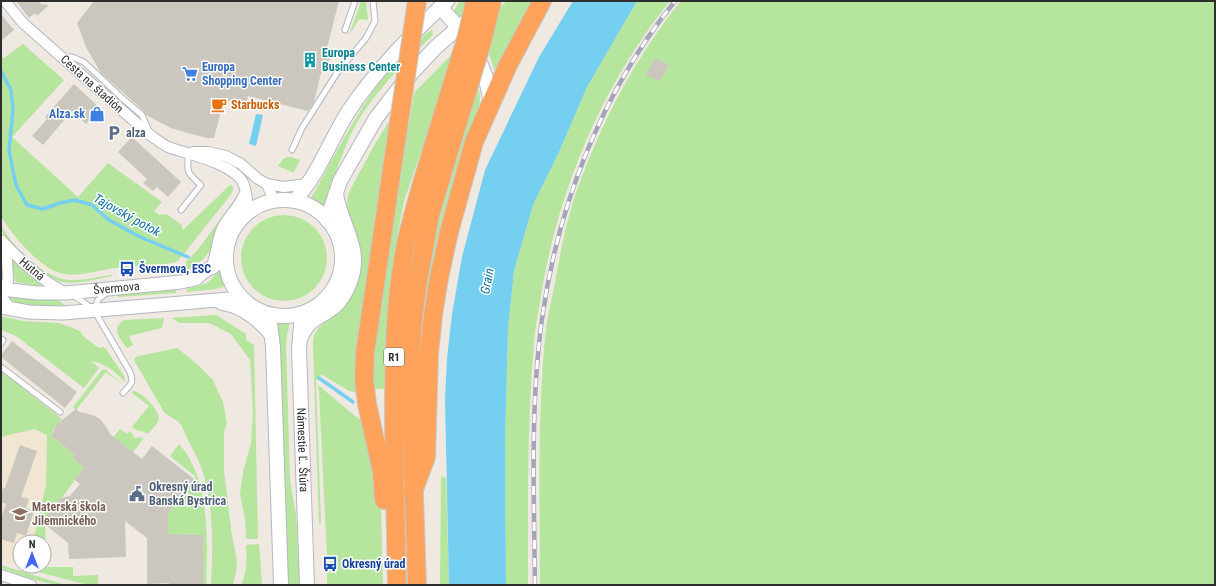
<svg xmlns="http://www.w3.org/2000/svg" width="1216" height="586" font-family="'Roboto Condensed',sans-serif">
<rect width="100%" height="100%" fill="#efe9e1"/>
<polygon fill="#f0e6d1" points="34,429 47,435 46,485 33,542 20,542 20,566 28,566 27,569 1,560 1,437"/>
<g fill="#b6e59e">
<polygon points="361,1 366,1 368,20 359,19 349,35"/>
<path d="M 460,1 L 465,1 L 462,15 C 448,20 456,6 460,1 Z"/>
<polygon points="507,1 533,1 507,46 495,72 489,54 500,7"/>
<path d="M 637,1 L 670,1 C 662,12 653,22 646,33 C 593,109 558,198 542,289 C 540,303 537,317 535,332 C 527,416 528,501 528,585 L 506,585 L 505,443 L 508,329 L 514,271 L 533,205 L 559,152 L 587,87 Z"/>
<path d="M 681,1 L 1215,1 L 1215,585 L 540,585 C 540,499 537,414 546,328 C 548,313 552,298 555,283 C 559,261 563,238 569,216 C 575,193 584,171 593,149 C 616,96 644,46 681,1 Z"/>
<path d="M 432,30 L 433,34 L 431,37 C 402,65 370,96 352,132 C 346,143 343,155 338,166 C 333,181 327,195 327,211 L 319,204 L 310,200 C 333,159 354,116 382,79 C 396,62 412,48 427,33 Z"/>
<path d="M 23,44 L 64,80 L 12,137 L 78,197 L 108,163 L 162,202 L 154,211 L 159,215 L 166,214 L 181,224 L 183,230 L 231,184 L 233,188 L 232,193 L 179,260 L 173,263 C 154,265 134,265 115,268 C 97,270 78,278 60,273 C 40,268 11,234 1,216 L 1,57 L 4,58 Z"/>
<polygon points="452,54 423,146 404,201 398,232 388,315 386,345 386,389 372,389 372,367 378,314 400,169 402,163 414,93"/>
<polygon points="478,87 480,96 479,109 422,369 419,347 421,314 432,255 440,216"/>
<path d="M 393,115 L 358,393 L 349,391 L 321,374 L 316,381 L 321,523 L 320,524 L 319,523 L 313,347 L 313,340 C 315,330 321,325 328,319 L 360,260 L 359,243 L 348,211 L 347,202 L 349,192 L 375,144 Z"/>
<polygon points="287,157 291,157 300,160 294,172 292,172 278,166 283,159"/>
<path d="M 238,195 L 236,203 C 230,213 225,223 219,234 C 210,250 205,263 186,270 L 186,262 L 199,248 Z"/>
<circle cx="284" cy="258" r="43"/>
<path d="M 1,226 C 15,249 47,282 75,280 C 87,280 100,276 112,275 L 112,276 C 96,279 79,285 63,282 C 47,280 1,242 1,226 Z"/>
<polygon points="12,261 15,261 28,275 41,284 41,286 15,282"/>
<polygon points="220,270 226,286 216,289 187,292 187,289 207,283"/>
<polygon points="176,290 176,293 119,297 117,295"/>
<path d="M 8,296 L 36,300 L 58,300 L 65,305 C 53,307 13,308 8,296 Z"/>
<polygon points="216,315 246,334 246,340 254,345 258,539 246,539 245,519 240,494 243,472 251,444 253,411 250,360 231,334 209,323 180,323 171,318"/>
<path d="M 1,316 L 23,321 L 58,323 L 71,327 L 81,332 L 83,336 L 99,348 L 103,347 L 106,349 L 124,376 L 125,382 C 113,370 109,366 93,361 L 92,363 L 95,364 L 99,368 L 84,388 L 16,336 L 1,330 Z"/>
<path d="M 164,318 L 162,328 L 129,336 L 133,345 L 127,348 C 120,339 110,327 125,320 Z"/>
<polygon points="274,322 290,322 287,336 286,345 290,480 296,515 300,585 288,585 280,338"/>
<path d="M 177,348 L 197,364 L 213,380 L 223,402 L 227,423 L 224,432 L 224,471 L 232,536 L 237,560 L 236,572 L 233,585 L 211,585 C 213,546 214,503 201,467 C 195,452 187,439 181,425 C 177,419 169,417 164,412 L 134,360 L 135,358 L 138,356 Z"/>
<polygon points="105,369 123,385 106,372 76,410 73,407 101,371"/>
<path d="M 1,371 L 62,419 C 57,424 53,429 51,436 L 74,454 L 72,457 L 84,468 L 45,520 L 47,567 L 73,567 L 73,576 L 98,575 L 98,585 L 88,585 L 27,569 L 28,566 L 44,566 L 44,542 L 33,542 L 46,485 L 47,435 L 34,429 L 1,437 Z"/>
<polygon points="318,385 355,416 364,422 374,465 381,510 383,585 327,585 327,568 331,568 331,557 327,557 319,391"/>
<path d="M 133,391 C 141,391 159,410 159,418 C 158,424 151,430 148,434 C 142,430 139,433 132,427 L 149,406 L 131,392 Z"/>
<polygon points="120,429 127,434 129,431 133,434 134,438 136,438 140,437 143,439 133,452 116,439 112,439"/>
<path d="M 179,444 C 210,477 208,543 206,585 L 203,585 L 203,535 L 168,534 L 168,513 L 196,477 L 170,456 Z"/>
<polygon points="402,451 406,496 409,585 404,585"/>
<polygon points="441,476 446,478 449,585 440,585"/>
<path d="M 259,544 L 262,585 L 241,585 C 247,573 247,558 246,545 Z"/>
<path d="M 1,565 L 66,585 C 44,585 22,575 1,568 Z"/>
</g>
<g fill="#75cff0">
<polygon points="573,1 637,1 587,87 559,152 533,205 514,271 508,329 505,443 506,585 449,585 445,400 447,358 452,314 462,257 485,170 539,57"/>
<polygon points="256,114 263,115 256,146 249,144"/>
</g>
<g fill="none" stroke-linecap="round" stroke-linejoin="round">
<g stroke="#75cff0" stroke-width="3.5">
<polyline points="1,71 11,90 13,109 9,151 16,185 27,205 43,209 60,203 75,200 92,205 109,220 138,236 188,257"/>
<polyline points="319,378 353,402"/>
</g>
</g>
<g fill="#cbc7bf">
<polygon points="16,1 39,1 41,4 49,5 37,16 35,13 29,18"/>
<polygon points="94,1 339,1 326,52 332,57 322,68 324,70 321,73 314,102 308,111 248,96 246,105 224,100 214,138 207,138 191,134 171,128 146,115 145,112 101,73 86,47 77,23"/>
<polygon points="1,14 14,30 1,41"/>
<polygon points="655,58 669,65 660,81 646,75"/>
<polygon points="74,84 100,108 86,124 72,111 43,145 32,136 47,119 45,117"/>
<polygon points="132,137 181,182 168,197 157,187 153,191 143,183 147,179 118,152"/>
<polygon points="12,341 77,392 65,408 1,357 1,355"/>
<polygon points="76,409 79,412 93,415 100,419 107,428 110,434 142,459 152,446 194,479 168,513 168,534 203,535 203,585 169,585 169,583 147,584 147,538 125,521 126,557 69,559 68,543 47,526 47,522 45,520 61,498 70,496 80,484 75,480 84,468 72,457 74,454 51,436 57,424"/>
<polygon points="20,445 37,451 21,497 29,499 26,508 34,511 26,536 17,533 14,543 1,539 1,518 6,504 1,502 1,493 3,488 5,488"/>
</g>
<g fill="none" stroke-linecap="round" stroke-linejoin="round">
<defs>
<g id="service">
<polyline points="345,30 355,1"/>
<polyline points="63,58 72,57 84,62 122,98 142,115 148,129"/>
<polyline points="292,150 302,128 337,73 366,38 375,21 373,1"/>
<path d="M 181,210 L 201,185 C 187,173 186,172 189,153"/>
<path d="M 72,295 L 82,301 L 94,310 L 130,372 C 134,383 131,384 123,393"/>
<polyline points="94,309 98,300 107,292"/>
<polyline points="1,343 3,340"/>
<polyline points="1,367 60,412"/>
</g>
<g id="minor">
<path d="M 5,1 L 23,23 L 150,135 C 156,139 162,144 168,147 C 187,154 237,164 244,185 C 247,193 247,204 248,212"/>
<polyline points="193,152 208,152 226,156 241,164 258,179 267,184 274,201"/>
<polyline points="267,184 284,187 307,184"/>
<path d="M 1,240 C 22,262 39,279 66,293"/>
<polyline points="1,288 8,281 7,258 2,244"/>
<polyline points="1,293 3,299 12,310"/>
<polyline points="1,575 31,585"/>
</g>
<g id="tertiary">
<path d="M 213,267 C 218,255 218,242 223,230 C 229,217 240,209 245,196"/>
<path id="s1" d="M 1,289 L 37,293 L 66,293 L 181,282 L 191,280 L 197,278 L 202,273 L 225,259"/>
<path d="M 221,303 C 225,304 229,305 233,306 C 246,310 264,325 272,336"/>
<polyline points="1,307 29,312 63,313 241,298"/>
</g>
<g id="secondary">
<polyline points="440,7 459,28 464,36"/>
<polyline points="476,53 485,75 491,102"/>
<circle cx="284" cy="258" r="58"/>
<path d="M 295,201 C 302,191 310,182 316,171 C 327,152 336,131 348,112 C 375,71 411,35 447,1"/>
<polyline points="327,220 340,181 376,118 407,78 436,47 473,15"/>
<path id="s2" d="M 302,314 L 299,349 L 307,585"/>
<polyline points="269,315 273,347 281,585"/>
<path d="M 300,338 C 303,333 306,327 310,323 C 319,315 330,312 338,303 C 343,297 347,290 350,282 C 363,248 341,226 336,194"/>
</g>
<g id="motorway">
<polyline points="413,492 426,457 429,354 433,315 439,278 449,232 474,142 508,65 542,1"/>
<polyline points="384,500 382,472 367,404 364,379 365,353 393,162"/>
<path d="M 397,585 C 396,527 394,468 394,410 C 394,354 395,299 406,244 C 414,207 426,170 437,134"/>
<polyline points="417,585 411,406 411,354 413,319 418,281 430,215 453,138"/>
</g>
</defs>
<use href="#service" stroke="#b4b7c1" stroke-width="7"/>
<use href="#minor" stroke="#b4b7c1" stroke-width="12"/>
<use href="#tertiary" stroke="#b4b7c1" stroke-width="15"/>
<use href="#secondary" stroke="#b4b7c1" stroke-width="16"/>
<use href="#motorway" stroke="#c9c9c9" stroke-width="20"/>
<use href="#service" stroke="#fff" stroke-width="5"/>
<use href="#minor" stroke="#fff" stroke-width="10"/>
<use href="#tertiary" stroke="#fff" stroke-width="13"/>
<use href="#secondary" stroke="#fff" stroke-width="14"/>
<use href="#motorway" stroke="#ffa35c" stroke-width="18"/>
<defs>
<path id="rail" d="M 535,585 C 534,497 530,407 542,319 C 558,204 602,92 675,1"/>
</defs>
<use href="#rail" stroke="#a3a6b8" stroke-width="4.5"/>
<use href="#rail" stroke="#fff" stroke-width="3" stroke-dasharray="9" stroke-linecap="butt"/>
<defs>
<g id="motorway-bridge">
<polyline points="437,134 467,36 475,1"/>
<polyline points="453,138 482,42 492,1"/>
<polyline points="393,162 417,1"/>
</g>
</defs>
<use href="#motorway-bridge" stroke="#c9c9c9" stroke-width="20" stroke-linecap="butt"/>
<use href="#motorway-bridge" stroke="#ffa35c" stroke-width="18"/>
</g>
<defs>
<symbol id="building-bare" viewBox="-9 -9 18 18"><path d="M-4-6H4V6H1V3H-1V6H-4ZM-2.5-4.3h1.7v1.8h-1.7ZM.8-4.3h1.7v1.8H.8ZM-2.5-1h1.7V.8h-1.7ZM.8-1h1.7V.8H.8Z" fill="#0f9aa8" stroke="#fff" stroke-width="2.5" paint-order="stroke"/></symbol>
<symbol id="supermarket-bare" viewBox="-9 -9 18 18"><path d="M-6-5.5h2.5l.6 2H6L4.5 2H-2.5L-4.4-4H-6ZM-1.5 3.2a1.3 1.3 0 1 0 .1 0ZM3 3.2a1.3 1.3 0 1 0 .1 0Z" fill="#3f7fe0" stroke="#fff" stroke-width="2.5" paint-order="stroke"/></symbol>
<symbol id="cafe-bare" viewBox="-9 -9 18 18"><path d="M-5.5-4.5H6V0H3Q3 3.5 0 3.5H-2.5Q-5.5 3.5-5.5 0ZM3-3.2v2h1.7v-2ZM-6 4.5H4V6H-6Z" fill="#e8710a" stroke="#fff" stroke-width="2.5" paint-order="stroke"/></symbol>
<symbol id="shop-bare" viewBox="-9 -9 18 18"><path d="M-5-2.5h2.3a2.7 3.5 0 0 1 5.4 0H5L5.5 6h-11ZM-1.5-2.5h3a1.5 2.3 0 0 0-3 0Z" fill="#3f7fe0" stroke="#fff" stroke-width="2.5" paint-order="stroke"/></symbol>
<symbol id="parking-bare" viewBox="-9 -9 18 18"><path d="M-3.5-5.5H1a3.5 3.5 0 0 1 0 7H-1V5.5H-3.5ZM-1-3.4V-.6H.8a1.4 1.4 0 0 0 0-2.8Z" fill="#5c6f8a" stroke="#fff" stroke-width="2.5" paint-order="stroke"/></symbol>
<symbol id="bus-bare" viewBox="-9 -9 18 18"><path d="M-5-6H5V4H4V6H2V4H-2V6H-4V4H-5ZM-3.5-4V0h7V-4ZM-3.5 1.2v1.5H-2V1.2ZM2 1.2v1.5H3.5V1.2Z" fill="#1a4fb4" stroke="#fff" stroke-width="2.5" paint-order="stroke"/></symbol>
<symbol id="civic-bare" viewBox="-9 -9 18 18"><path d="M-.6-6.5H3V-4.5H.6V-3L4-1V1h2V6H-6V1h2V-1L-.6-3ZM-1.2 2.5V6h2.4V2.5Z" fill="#5c6f8a" stroke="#fff" stroke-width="2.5" paint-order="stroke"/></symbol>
<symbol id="school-bare" viewBox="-9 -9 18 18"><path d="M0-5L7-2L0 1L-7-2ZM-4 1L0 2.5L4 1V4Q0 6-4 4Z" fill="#8d6e63" stroke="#fff" stroke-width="2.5" paint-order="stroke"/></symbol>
</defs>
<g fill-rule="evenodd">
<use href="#building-bare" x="299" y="49" width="22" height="22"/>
<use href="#supermarket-bare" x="179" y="63" width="22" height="22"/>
<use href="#cafe-bare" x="208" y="94" width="22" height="22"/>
<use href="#shop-bare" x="86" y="103" width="22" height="22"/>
<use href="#parking-bare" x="103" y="122" width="22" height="22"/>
<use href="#bus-bare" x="116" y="258" width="22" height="22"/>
<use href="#civic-bare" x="126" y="483" width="22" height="22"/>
<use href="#school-bare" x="9" y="503" width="22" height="22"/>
<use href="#bus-bare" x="319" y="553" width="22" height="22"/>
</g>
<g text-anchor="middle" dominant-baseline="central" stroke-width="3" stroke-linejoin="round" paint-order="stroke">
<rect fill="#fff" stroke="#6d6d6d" stroke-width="1" x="384" y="348" width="20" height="18" rx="3"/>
<g font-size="11" font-weight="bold" fill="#2e2e2e">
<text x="394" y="357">R1</text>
</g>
<g font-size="12" font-weight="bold" fill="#0d838f" stroke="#fff" text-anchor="start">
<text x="322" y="53">Europa<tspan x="322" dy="14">Business Center</tspan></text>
</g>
<g font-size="12" font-weight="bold" fill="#366cbe" stroke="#fff" text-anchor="start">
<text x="202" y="67">Europa<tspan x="202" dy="14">Shopping Center</tspan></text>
<text x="85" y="114" text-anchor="end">Alza.sk</text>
</g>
<g font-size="12" fill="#2e2e2e" stroke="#fff">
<text transform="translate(92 84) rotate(42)">Cesta na štadión</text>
<text transform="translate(32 269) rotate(40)">Hutná</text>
<text stroke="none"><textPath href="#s1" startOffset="116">Švermova</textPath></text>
<text stroke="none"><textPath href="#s2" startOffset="136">Námestie Ľ. Štúra</textPath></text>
</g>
<g font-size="12" font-weight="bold" fill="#c56008" stroke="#fff" text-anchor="start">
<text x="231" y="105">Starbucks</text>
</g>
<g font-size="12" font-weight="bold" fill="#4e5e75" stroke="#fff" text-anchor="start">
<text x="126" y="133">alza</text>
<text x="149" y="487">Okresný úrad<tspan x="149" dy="14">Banská Bystrica</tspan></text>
</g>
<g font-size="12" font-weight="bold" fill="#164399" stroke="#fff" text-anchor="start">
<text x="139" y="269">Švermova, ESC</text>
<text x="342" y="564">Okresný úrad</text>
</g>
<g font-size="12" font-weight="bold" fill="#785e54" stroke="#fff" text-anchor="start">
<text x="32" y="507">Materská škola<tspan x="32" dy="14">Jilemnického</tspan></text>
</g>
<g font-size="13" font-style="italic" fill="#0d6fa3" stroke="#fff">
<text transform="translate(127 215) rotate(29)">Tajovský potok</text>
<text transform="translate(487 281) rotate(-79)">Grain</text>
</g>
</g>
<rect width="1216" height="586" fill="none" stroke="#2e2e2e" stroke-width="4"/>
<g transform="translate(32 554)"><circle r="19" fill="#ffffff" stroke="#ababab"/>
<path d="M0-3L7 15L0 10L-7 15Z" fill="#4264fb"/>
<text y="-6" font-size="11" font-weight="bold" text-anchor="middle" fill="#2e2e2e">N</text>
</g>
</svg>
